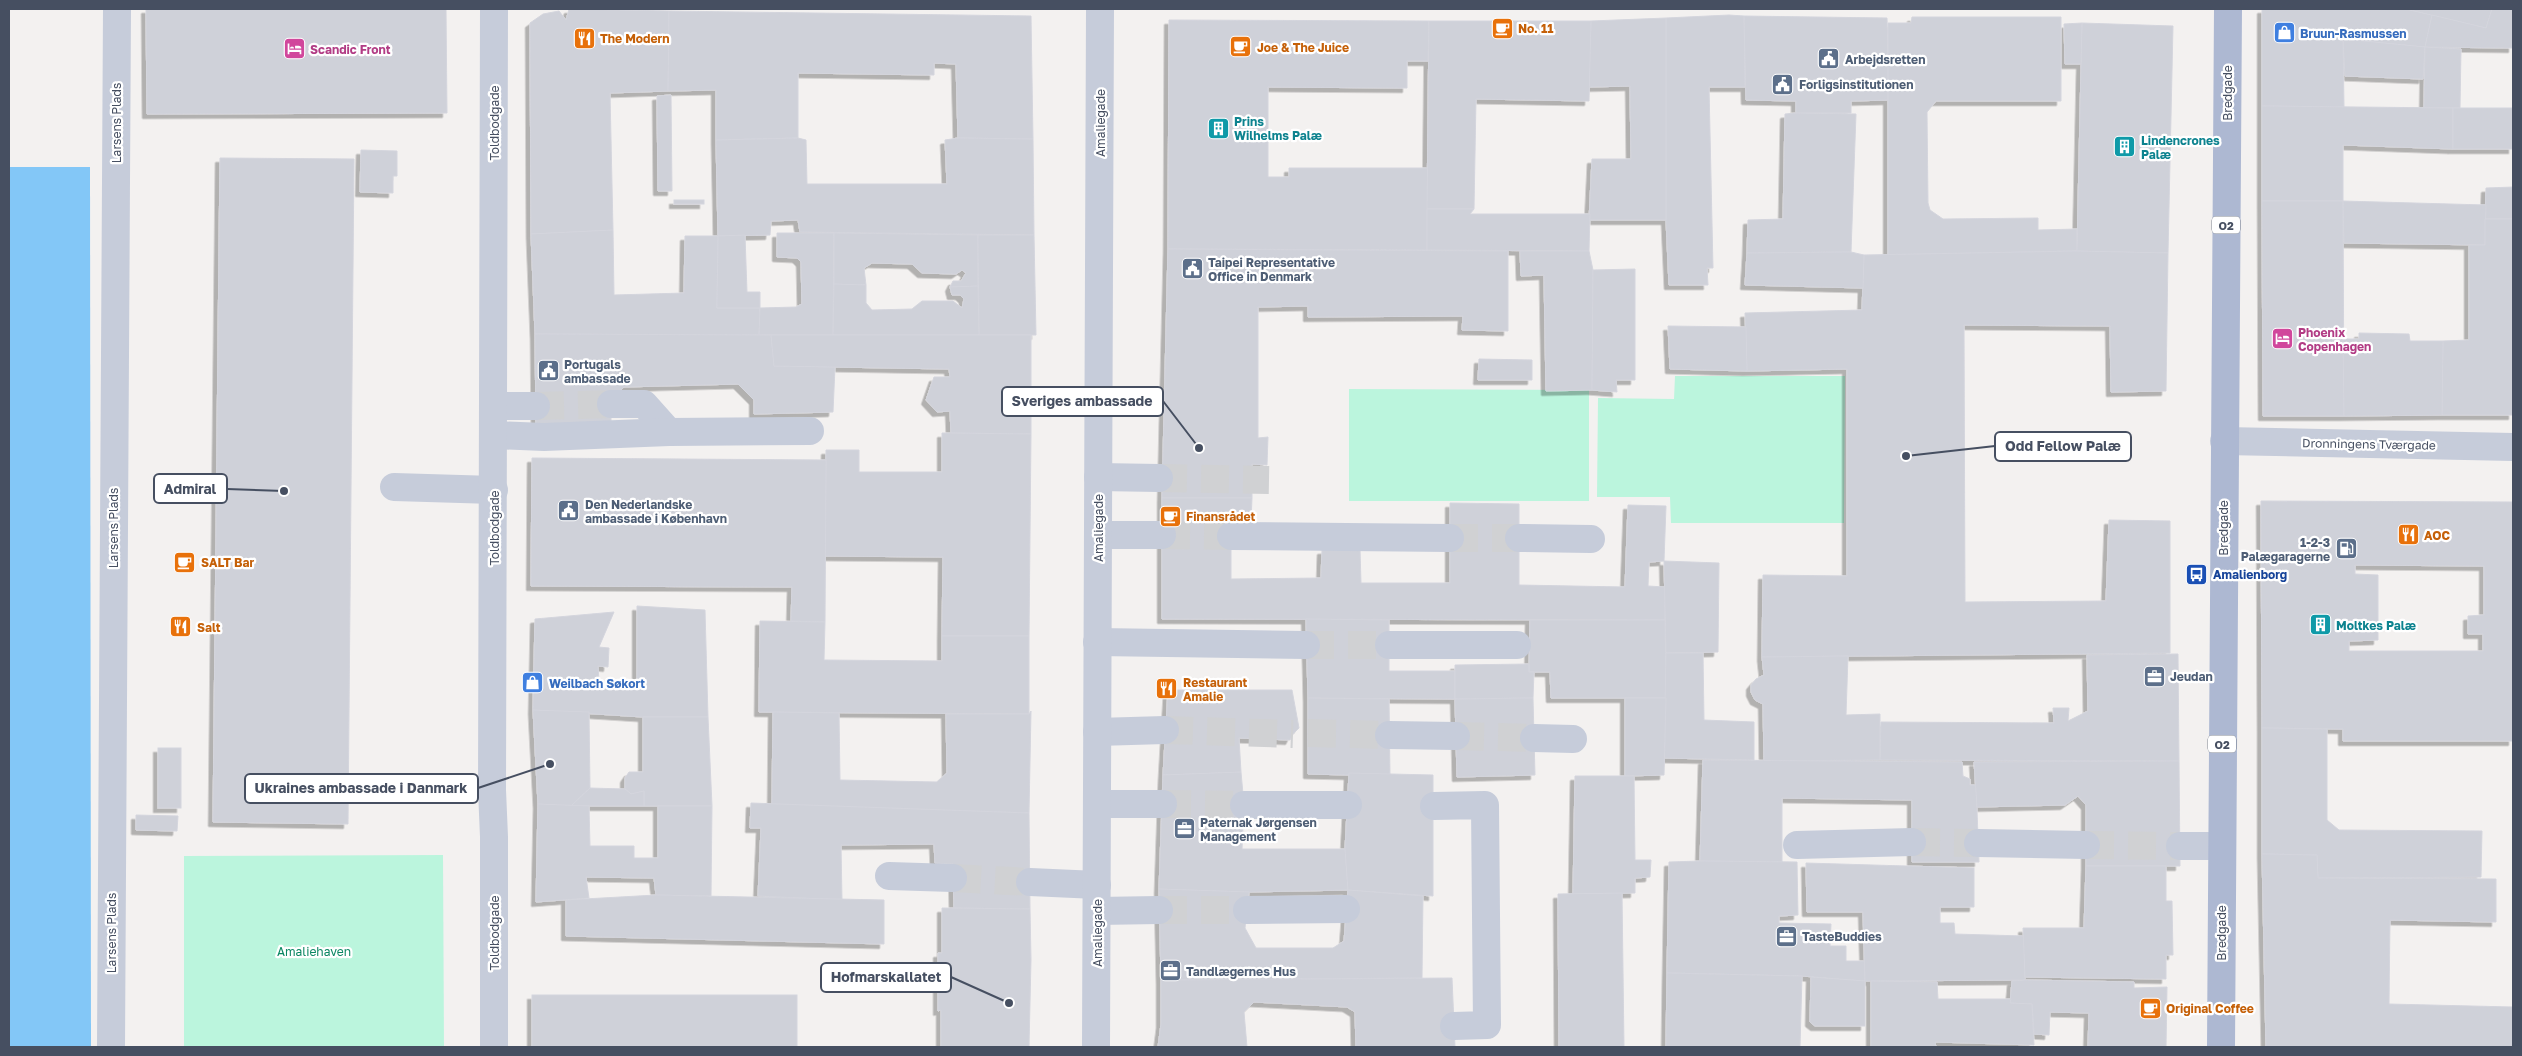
<svg xmlns="http://www.w3.org/2000/svg" width="2522" height="1056" font-family="'Golos Text',sans-serif">
<defs>
<filter id="shadow"><feDropShadow dx="-4.5" dy="4.5" stdDeviation="0" flood-color="#0004"/></filter>
</defs>
<rect width="100%" height="100%" fill="#f3f1f0"/>
<g fill="#bbf5dd">
<polygon points="1675,376 1845,376 1844,523 1671,523 1670,497 1597,497 1598,398 1674,399"/>
<polygon points="1349,389 1589,390 1589,501 1349,501"/>
<polygon points="443,855 444,1047 184,1047 184,856"/>
</g>
<polygon fill="#83c7f7" points="9,167 90,167 91,1047 9,1047"/>
<g fill="#cfd1d9" stroke="#d4d5dd" fill-rule="evenodd" filter="url(#shadow)">
<polygon points="146,9 446,9 447,113 147,114"/>
<polygon points="569,9 669,11 668,91 610,93 613,230 531,234 530,23 543,14 559,11 566,20"/>
<polygon points="2262,9 2406,9 2432,15 2425,47 2343,39 2344,107 2262,106"/>
<polygon points="2406,9 2492,9 2486,28"/>
<polygon points="2492,9 2513,9 2513,48 2425,47 2432,15 2486,28"/>
<polygon points="669,11 1031,16 1033,139 958,138 956,64 934,63 934,75 798,73 798,138 716,140 716,90 668,91"/>
<polygon points="1729,15 1744,16 1745,87 1709,87 1713,268 1707,268 1708,285 1669,285 1666,220 1666,18"/>
<polygon points="1744,16 1887,18 1889,100 1851,101 1851,113 1796,113 1796,101 1746,100"/>
<polygon points="1912,17 2061,17 2061,101 1936,101 1927,112 1928,203 1930,210 1943,219 2038,218 2038,230 2077,229 2077,251 1888,255 1888,23 1911,23"/>
<polygon points="1666,18 1666,220 1589,220 1592,159 1631,159 1630,86 1589,87 1591,21"/>
<polygon points="1169,20 1429,21 1428,61 1407,61 1407,88 1268,87 1268,177 1289,177 1289,168 1428,168 1427,250 1168,249"/>
<polygon points="1429,21 1591,21 1589,101 1476,99 1474,209 1427,209"/>
<polygon points="2082,23 2173,26 2168,253 2077,251"/>
<polygon points="2082,23 2081,64 2065,64 2064,24"/>
<polygon points="2343,39 2425,47 2423,79 2345,76"/>
<polygon points="2425,47 2461,49 2460,108 2424,108"/>
<polygon points="671,95 672,191 658,191 657,96"/>
<polygon points="2262,106 2453,108 2453,149 2343,145 2343,201 2262,201"/>
<rect x="2453" y="108" width="60" height="41"/>
<polygon points="1796,113 1856,114 1851,252 1747,253 1748,220 1783,219 1785,114"/>
<polygon points="798,138 806,140 807,184 947,184 945,140 958,138 1033,139 1034,235 800,232 798,220 771,221 770,235 718,236 716,140"/>
<polygon points="361,150 397,151 397,176 393,176 393,193 360,192"/>
<polygon points="220,158 354,159 348,824 213,822"/>
<polygon points="2513,187 2513,219 2485,219 2486,188"/>
<rect x="674" y="200" width="30" height="4"/>
<polygon points="2262,201 2343,201 2344,416 2263,416"/>
<polygon points="2343,201 2486,205 2485,245 2344,243"/>
<polygon points="1427,209 1474,209 1470,214 1590,214 1589,251 1427,250"/>
<polygon points="2485,219 2513,219 2513,415 2442,415 2443,341 2469,340 2469,245 2485,245"/>
<polygon points="613,230 614,295 684,293 685,236 718,236 717,308 760,308 759,335 535,334 531,234"/>
<polygon points="777,233 834,233 833,335 759,335 760,308 796,307 802,304 801,262 797,258 777,257"/>
<polygon points="834,233 978,235 978,286 950,287 953,281 961,281 966,273 962,270 956,274 922,273 912,264 872,263 864,268 866,285 834,284"/>
<polygon points="745,235 747,292 760,292 760,308 717,308 718,236"/>
<polygon points="978,235 1034,235 1036,335 979,335"/>
<polygon points="1168,249 1508,251 1508,331 1462,330 1463,316 1308,317 1308,306 1258,307 1258,438 1268,437 1267,465 1252,464 1252,498 1162,498"/>
<polygon points="1520,251 1589,251 1593,270 1592,390 1546,391 1544,275 1521,276"/>
<polygon points="2077,251 2168,253 2166,391 2111,392 2110,326 1964,325 1965,602 2106,601 2109,520 2170,521 2170,653 1762,657 1763,575 1847,576 1847,369 1747,371 1745,313 1862,310 1864,255"/>
<polygon points="1851,252 1864,255 1863,288 1745,285 1747,253"/>
<polygon points="1635,269 1635,380 1616,380 1617,392 1592,390 1593,270"/>
<polygon points="834,284 866,285 866,303 872,310 912,309 922,301 953,301 962,308 964,299 960,295 952,295 950,287 978,286 979,335 833,335"/>
<polygon points="1668,326 1746,327 1747,371 1670,369"/>
<polygon points="2359,333 2409,334 2410,341 2443,341 2442,415 2344,416 2343,339 2359,339"/>
<polygon points="535,334 771,335 774,366 835,367 833,412 754,414 754,400 738,384 624,387 611,400 611,427 536,428"/>
<polygon points="771,335 1031,335 1031,434 951,433 950,411 937,412 926,400 934,377 950,377 949,369 774,366"/>
<polygon points="1479,359 1532,360 1532,380 1478,380"/>
<polygon points="942,433 1031,434 1029,636 942,636 943,557 825,556 826,450 859,450 859,472 942,472"/>
<polygon points="532,458 826,460 825,622 791,621 792,587 531,586"/>
<polygon points="1162,498 1252,498 1251,523 1231,524 1231,579 1321,578 1322,550 1360,549 1361,583 1450,583 1450,503 1519,504 1519,585 1625,587 1628,505 1666,506 1664,561 1649,562 1648,586 1665,587 1665,620 1162,619"/>
<path d="M 2261,501 L 2513,502 L 2513,741 L 2343,741 L 2343,729 L 2262,728 ZM 2355,565 L 2484,566 L 2484,615 L 2468,616 L 2468,634 L 2483,634 L 2483,651 L 2349,651 L 2349,641 L 2378,640 L 2378,575 L 2355,574 Z"/>
<polygon points="1664,561 1719,563 1718,652 1666,653"/>
<polygon points="637,606 705,610 708,717 643,717 533,710 535,619 614,612 599,647 609,648 608,667 598,666 599,682 605,689 637,684"/>
<polygon points="1306,619 1389,620 1389,671 1455,671 1455,699 1308,698"/>
<polygon points="1530,620 1665,620 1666,698 1551,698 1550,672 1529,672"/>
<polygon points="760,621 825,622 824,660 942,661 942,636 1029,636 1029,714 759,712"/>
<polygon points="1666,653 1703,653 1704,720 1754,722 1754,760 1664,758"/>
<polygon points="2178,654 2179,761 1880,760 1881,722 2054,723 2053,708 2069,708 2068,721 2088,711 2087,655"/>
<polygon points="1848,656 1846,715 1880,714 1880,760 1764,761 1763,704 1755,700 1751,692 1751,685 1756,679 1764,675 1762,657"/>
<polygon points="1529,664 1529,672 1534,672 1533,698 1455,699 1455,665"/>
<polygon points="1168,690 1292,690 1299,728 1293,734 1290,740 1239,738 1241,772 1163,775"/>
<polygon points="1308,698 1389,699 1390,776 1308,774"/>
<polygon points="1533,698 1535,775 1457,777 1455,699"/>
<polygon points="1625,698 1666,698 1664,775 1625,776"/>
<polygon points="533,710 589,712 590,788 571,806 538,804"/>
<polygon points="1031,711 1029,813 772,805 773,712 839,713 840,780 937,782 947,773 946,714 1029,714"/>
<polygon points="643,717 708,717 712,806 644,806 644,791 631,794 625,789 625,778 629,772 643,772"/>
<polygon points="2262,728 2327,729 2327,820 2339,830 2482,831 2481,877 2318,878 2317,855 2262,854"/>
<rect x="158" y="748" width="23" height="60"/>
<polygon points="1703,760 1962,762 1963,776 1970,779 1970,785 1976,785 1979,862 1912,862 1912,800 1782,798 1782,862 1700,861"/>
<polygon points="2179,761 2180,866 2086,866 2086,805 2078,796 2065,805 1977,807 1974,762"/>
<polygon points="1241,772 1244,805 1242,849 1345,849 1348,890 1249,892 1159,889 1163,775"/>
<polygon points="1349,773 1433,775 1433,896 1348,890 1345,849"/>
<polygon points="1575,776 1634,776 1635,860 1651,860 1650,877 1635,878 1635,893 1573,894"/>
<polygon points="590,788 625,789 631,794 644,791 644,806 571,806"/>
<polygon points="751,803 1029,813 1030,909 954,908 953,864 935,863 934,844 841,845 842,900 758,896 761,828 750,828"/>
<polygon points="538,804 589,806 590,846 634,846 634,858 658,858 658,806 712,806 711,896 656,895 654,878 586,877 589,898 536,902"/>
<polygon points="136,815 178,816 177,831 136,830"/>
<polygon points="2262,854 2317,855 2318,878 2496,879 2496,922 2390,920 2389,1004 2513,1007 2513,1047 2266,1047"/>
<polygon points="1700,861 1797,862 1798,915 1779,916 1779,923 1831,924 1830,946 1846,946 1846,961 1865,961 1865,981 1802,976 1667,973 1669,862"/>
<polygon points="1806,863 1974,868 1974,907 1940,907 1940,923 1954,923 1955,934 2024,936 2025,980 1865,981 1863,912 1807,912"/>
<polygon points="2086,866 2166,866 2166,901 2172,901 2173,955 2166,955 2166,979 2025,977 2023,928 2084,928"/>
<polygon points="1159,889 1249,892 1245,928 1256,948 1333,948 1344,941 1348,890 1423,896 1422,978 1161,980"/>
<polygon points="1622,893 1624,1047 1559,1047 1558,894"/>
<polygon points="656,895 884,900 884,944 566,936 566,900"/>
<polygon points="942,908 1030,909 1031,959 1029,1047 941,1047 941,1010 938,1011 938,953 942,953"/>
<polygon points="1667,973 1802,976 1800,1047 1666,1047"/>
<polygon points="1811,977 1865,981 1865,1026 1815,1026 1810,1022"/>
<polygon points="1452,978 1455,1047 1356,1047 1355,1012 1347,1007 1254,1002 1244,1012 1247,1047 1158,1047 1161,1024 1161,980"/>
<polygon points="2025,980 2134,982 2134,988 2167,987 2166,1047 2088,1047 2089,1013 2050,1012 2049,1035 2034,1034 2032,1004 2010,1003 2012,981"/>
<polygon points="1871,981 1937,982 1938,999 2011,999 2010,1003 2032,1004 2034,1045 1935,1042 1936,1047 1871,1047"/>
<rect x="532" y="995" width="265" height="52"/>
</g>
<g fill="none" stroke-linecap="round" stroke-linejoin="round">
<g stroke="#d0d1d3" stroke-width="28" stroke-dasharray="28 14" stroke-linecap="butt">
<polyline points="536,406 611,404"/>
<polyline points="1159,478 1269,480"/>
<polyline points="1162,535 1231,536"/>
<polyline points="1450,538 1519,538"/>
<polyline points="1306,645 1389,645"/>
<polyline points="1165,730 1293,734"/>
<polyline points="1308,733 1389,735"/>
<polyline points="1456,736 1534,738"/>
<polyline points="1163,804 1244,805"/>
<polyline points="1912,842 1978,843"/>
<polyline points="2086,845 2180,846"/>
<polyline points="953,878 1030,882"/>
<polyline points="1159,910 1247,910"/>
</g>
<g stroke="#c6ccda" stroke-width="28">
<polyline points="611,404 644,404 669,432"/>
<polyline points="494,406 536,406"/>
<polyline points="494,435 544,437 669,432 810,431"/>
<polyline points="2224,441 2513,447"/>
<polyline points="1098,477 1159,478"/>
<polyline points="394,487 494,490"/>
<polyline points="1098,535 1162,535"/>
<polyline points="1231,536 1450,538"/>
<polyline points="1519,538 1591,539"/>
<polyline points="1097,642 1306,645"/>
<polyline points="1389,645 1517,645"/>
<polyline points="1097,732 1165,730"/>
<polyline points="1389,735 1456,736"/>
<polyline points="1534,738 1573,739"/>
<polyline points="1097,804 1163,804"/>
<polyline points="1244,805 1348,805"/>
<polyline points="1434,806 1485,805 1487,1025 1454,1026"/>
<polyline points="1978,843 2086,845"/>
<polyline points="1797,845 1912,842"/>
<polyline points="2180,846 2222,846"/>
<polyline points="889,876 953,878"/>
<polyline points="1030,882 1097,885"/>
<polyline points="1247,910 1346,909"/>
<polyline points="1097,911 1159,910"/>
<polyline points="111,1047 117,9"/>
<polyline points="494,1047 494,837 492,790 494,9"/>
<polyline points="1096,1047 1100,9"/>
</g>
<polyline stroke="#adb8d2" stroke-width="28" points="2221,1047 2228,9"/>
</g>
<defs>
<symbol id="cafe-square" viewBox="-11 -11 22 22"><rect x="-9" y="-9" width="18" height="18" rx="4" fill="#e8710a" stroke="#fff"/><path d="M-5.5-4.5H6V0H3Q3 3.5 0 3.5H-2.5Q-5.5 3.5-5.5 0ZM3-3.2v2h1.7v-2ZM-6 4.5H4V6H-6Z" fill="#fff"/></symbol>
<symbol id="shop-square" viewBox="-11 -11 22 22"><rect x="-9" y="-9" width="18" height="18" rx="4" fill="#3f7fe0" stroke="#fff"/><path d="M-5-2.5h2.3a2.7 3.5 0 0 1 5.4 0H5L5.5 6h-11ZM-1.5-2.5h3a1.5 2.3 0 0 0-3 0Z" fill="#fff"/></symbol>
<symbol id="restaurant-square" viewBox="-11 -11 22 22"><rect x="-9" y="-9" width="18" height="18" rx="4" fill="#e8710a" stroke="#fff"/><path d="M-5-6h1v4h1v-4h1v4h1v-4h1v5L-1.5 .5V6h-2V.5L-5-1ZM5-6V6H3V1.5H1.5Q1.5-4 5-6Z" fill="#fff"/></symbol>
<symbol id="hotel-square" viewBox="-11 -11 22 22"><rect x="-9" y="-9" width="18" height="18" rx="4" fill="#d1479c" stroke="#fff"/><path d="M-6-4.5h1.5V1H6V5H4.5V3h-9V5H-6ZM-4 0a1.8 1.8 0 1 1 3.6 0ZM.5 0V-2.5h3Q6-2.5 6 0Z" fill="#fff"/></symbol>
<symbol id="civic-square" viewBox="-11 -11 22 22"><rect x="-9" y="-9" width="18" height="18" rx="4" fill="#5c6f8a" stroke="#fff"/><path d="M-.6-6.5H3V-4.5H.6V-3L4-1V1h2V6H-6V1h2V-1L-.6-3ZM-1.2 2.5V6h2.4V2.5Z" fill="#fff"/></symbol>
<symbol id="building-square" viewBox="-11 -11 22 22"><rect x="-9" y="-9" width="18" height="18" rx="4" fill="#0f9aa8" stroke="#fff"/><path d="M-4-6H4V6H1V3H-1V6H-4ZM-2.5-4.3h1.7v1.8h-1.7ZM.8-4.3h1.7v1.8H.8ZM-2.5-1h1.7V.8h-1.7ZM.8-1h1.7V.8H.8Z" fill="#fff"/></symbol>
<symbol id="fuel-square" viewBox="-11 -11 22 22"><rect x="-9" y="-9" width="18" height="18" rx="4" fill="#5c6f8a" stroke="#fff"/><path d="M-5.5-6h7V0h2V4h1.3V-2.5L3-4.5l.8-.8L6-3V5H2.5V1h-1V6h-7ZM-4.2-4.7v3.2H.2V-4.7Z" fill="#fff"/></symbol>
<symbol id="bus-square" viewBox="-11 -11 22 22"><rect x="-9" y="-9" width="18" height="18" rx="4" fill="#1a4fb4" stroke="#fff"/><path d="M-5-6H5V4H4V6H2V4H-2V6H-4V4H-5ZM-3.5-4V0h7V-4ZM-3.5 1.2v1.5H-2V1.2ZM2 1.2v1.5H3.5V1.2Z" fill="#fff"/></symbol>
<symbol id="office-square" viewBox="-11 -11 22 22"><rect x="-9" y="-9" width="18" height="18" rx="4" fill="#5c6f8a" stroke="#fff"/><path d="M-6-3h4V-5.5h4V-3h4V5H-6ZM-1-4.5V-3h2v-1.5ZM-6 0V1H6V0Z" fill="#fff"/></symbol>
</defs>
<g fill-rule="evenodd">
<use href="#cafe-square" x="1490" y="16" width="25" height="25"/>
<use href="#shop-square" x="2272" y="20" width="25" height="25"/>
<use href="#restaurant-square" x="572" y="26" width="25" height="25"/>
<use href="#cafe-square" x="1228" y="34" width="25" height="25"/>
<use href="#hotel-square" x="282" y="36" width="25" height="25"/>
<use href="#civic-square" x="1816" y="46" width="25" height="25"/>
<use href="#civic-square" x="1770" y="72" width="25" height="25"/>
<use href="#building-square" x="1206" y="116" width="25" height="25"/>
<use href="#building-square" x="2112" y="134" width="25" height="25"/>
<use href="#civic-square" x="1180" y="256" width="25" height="25"/>
<use href="#hotel-square" x="2270" y="326" width="25" height="25"/>
<use href="#civic-square" x="536" y="358" width="25" height="25"/>
<use href="#civic-square" x="556" y="498" width="25" height="25"/>
<use href="#cafe-square" x="1158" y="504" width="25" height="25"/>
<use href="#restaurant-square" x="2396" y="522" width="25" height="25"/>
<use href="#fuel-square" x="2334" y="536" width="25" height="25"/>
<use href="#cafe-square" x="172" y="550" width="25" height="25"/>
<use href="#bus-square" x="2184" y="562" width="25" height="25"/>
<use href="#building-square" x="2308" y="612" width="25" height="25"/>
<use href="#restaurant-square" x="168" y="614" width="25" height="25"/>
<use href="#office-square" x="2142" y="664" width="25" height="25"/>
<use href="#shop-square" x="520" y="670" width="25" height="25"/>
<use href="#restaurant-square" x="1154" y="676" width="25" height="25"/>
<use href="#office-square" x="1172" y="816" width="25" height="25"/>
<use href="#office-square" x="1774" y="924" width="25" height="25"/>
<use href="#office-square" x="1158" y="958" width="25" height="25"/>
<use href="#cafe-square" x="2138" y="996" width="25" height="25"/>
</g>
<g text-anchor="middle" dominant-baseline="central" stroke-width="4.5" stroke-linejoin="round" paint-order="stroke">
<g fill="#fff" stroke="#7e8490" stroke-width="1">
<rect x="2212" y="216.5" width="28" height="17" rx="4"/>
<rect x="2208" y="735.5" width="28" height="17" rx="4"/>
</g>
<g font-size="11" font-weight="bold" fill="#464f61">
<text x="2226" y="225">O2</text>
<text x="2222" y="744">O2</text>
</g>
<g font-size="12" font-weight="bold" fill="#c56008" stroke="#fff" text-anchor="start">
<text x="1518" y="28">No. 11</text>
<text x="600" y="38">The Modern</text>
<text x="1257" y="47">Joe &amp; The Juice</text>
<text x="1186" y="516">Finansrådet</text>
<text x="2424" y="535">AOC</text>
<text x="201" y="562">SALT Bar</text>
<text x="197" y="627">Salt</text>
<text x="1183" y="682">Restaurant<tspan x="1183" dy="14">Amalie</tspan></text>
<text x="2166" y="1008">Original Coffee</text>
</g>
<g font-size="12" font-weight="bold" fill="#366cbe" stroke="#fff" text-anchor="start">
<text x="2300" y="33">Bruun-Rasmussen</text>
<text x="549" y="683">Weilbach Søkort</text>
</g>
<g font-size="12" font-weight="bold" fill="#b23c85" stroke="#fff" text-anchor="start">
<text x="310" y="49">Scandic Front</text>
<text x="2298" y="332">Phoenix<tspan x="2298" dy="14">Copenhagen</tspan></text>
</g>
<g font-size="12" font-weight="bold" fill="#4e5e75" stroke="#fff" text-anchor="start">
<text x="1845" y="59">Arbejdsretten</text>
<text x="1799" y="84">Forligsinstitutionen</text>
<text x="1208" y="262">Taipei Representative<tspan x="1208" dy="14">Office in Denmark</tspan></text>
<text x="564" y="364">Portugals<tspan x="564" dy="14">ambassade</tspan></text>
<text x="585" y="504">Den Nederlandske<tspan x="585" dy="14">ambassade i København</tspan></text>
<text x="2330" y="542" text-anchor="end">1-2-3<tspan x="2330" dy="14">Palægaragerne</tspan></text>
<text x="2170" y="676">Jeudan</text>
<text x="1200" y="822">Paternak Jørgensen<tspan x="1200" dy="14">Management</tspan></text>
<text x="1802" y="936">TasteBuddies</text>
<text x="1186" y="971">Tandlægernes Hus</text>
</g>
<g font-size="12" fill="#464f61" stroke="#fff">
<text transform="translate(2227 93) rotate(-90)">Bredgade</text>
<text transform="translate(116 123) rotate(-90)">Larsens Plads</text>
<text transform="translate(494 123) rotate(-90)">Toldbodgade</text>
<text transform="translate(1100 123) rotate(-90)">Amaliegade</text>
<text transform="translate(2369 444) rotate(1)">Dronningens Tværgade</text>
<text transform="translate(113 528) rotate(-90)">Larsens Plads</text>
<text transform="translate(494 528) rotate(-90)">Toldbodgade</text>
<text transform="translate(1098 528) rotate(-90)">Amaliegade</text>
<text transform="translate(2223 528) rotate(-90)">Bredgade</text>
<text transform="translate(111 933) rotate(-90)">Larsens Plads</text>
<text transform="translate(494 933) rotate(-90)">Toldbodgade</text>
<text transform="translate(1097 933) rotate(-90)">Amaliegade</text>
<text transform="translate(2221 933) rotate(-90)">Bredgade</text>
</g>
<g font-size="12" font-weight="bold" fill="#0d838f" stroke="#fff" text-anchor="start">
<text x="1234" y="121">Prins<tspan x="1234" dy="14">Wilhelms Palæ</tspan></text>
<text x="2141" y="140">Lindencrones<tspan x="2141" dy="14">Palæ</tspan></text>
<text x="2336" y="625">Moltkes Palæ</text>
</g>
<g font-size="12" font-weight="bold" fill="#164399" stroke="#fff" text-anchor="start">
<text x="2213" y="574">Amalienborg</text>
</g>
<g font-size="12" fill="#0c8763" stroke="#fff">
<text x="314" y="951">Amaliehaven</text>
</g>
</g>
<path fill="none" stroke="#464f61" stroke-width="2" d="M1199 448L1163 401M1906 456L1995 446M284 491L227 489M550 764L478 788M1009 1003L951 977"/>
<g fill="#464f61" stroke="#fff" stroke-width="2">
<circle cx="1199" cy="448" r="5"/>
<circle cx="1906" cy="456" r="5"/>
<circle cx="284" cy="491" r="5"/>
<circle cx="550" cy="764" r="5"/>
<circle cx="1009" cy="1003" r="5"/>
</g>
<g fill="#fff" stroke="#464f61" stroke-width="2">
<rect x="1002" y="387" width="161" height="29" rx="5"/>
<rect x="1995" y="432" width="136" height="29" rx="5"/>
<rect x="154" y="474" width="73" height="29" rx="5"/>
<rect x="245" y="774" width="233" height="29" rx="5"/>
<rect x="821" y="963" width="130" height="29" rx="5"/>
</g>
<g font-size="14" text-anchor="middle" font-weight="bold" fill="#464f61">
<text x="1082" y="406">Sveriges ambassade</text>
<text x="2063" y="451">Odd Fellow Palæ</text>
<text x="190" y="494">Admiral</text>
<text x="361" y="793">Ukraines ambassade i Danmark</text>
<text x="886" y="982">Hofmarskallatet</text>
</g>
<rect width="2522" height="1056" fill="none" stroke="#464f61" stroke-width="20"/>
</svg>
